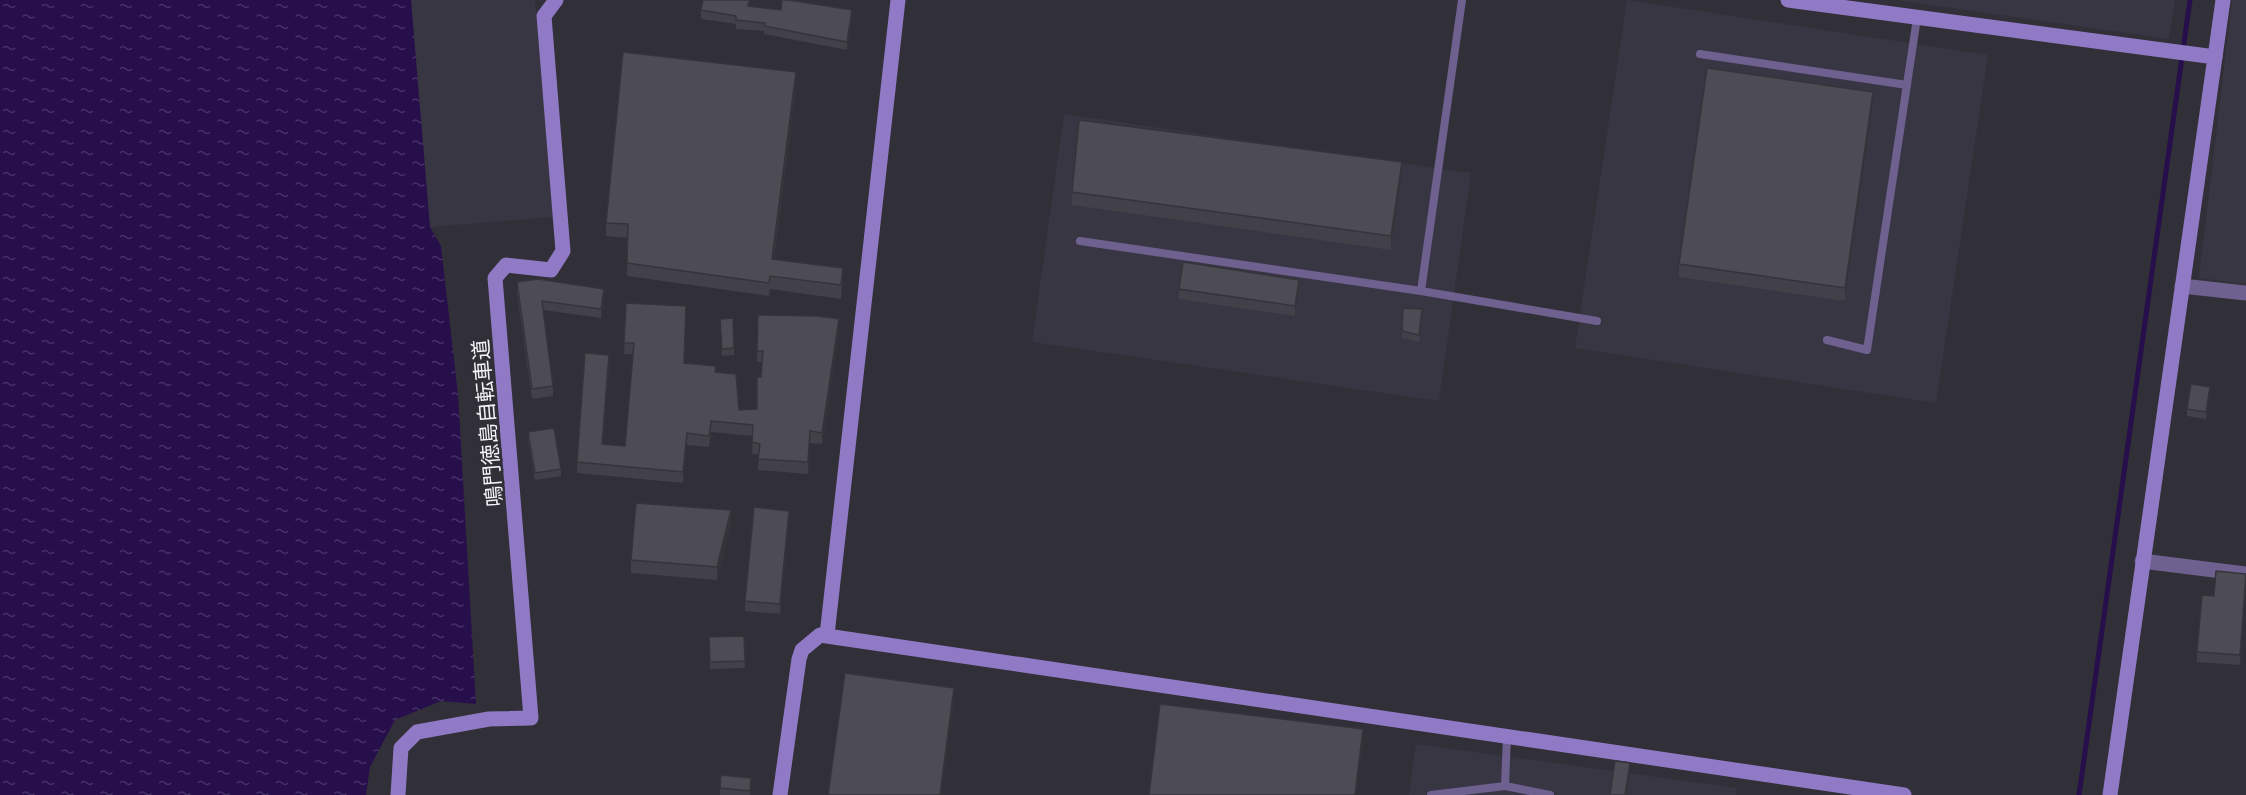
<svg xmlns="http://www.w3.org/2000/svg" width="2246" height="795" font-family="'Noto Serif','Noto Sans JP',serif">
<defs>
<pattern id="water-ripples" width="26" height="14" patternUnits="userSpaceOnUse" patternTransform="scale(1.5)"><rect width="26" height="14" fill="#270f4c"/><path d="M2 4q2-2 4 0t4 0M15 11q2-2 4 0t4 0" fill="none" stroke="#473267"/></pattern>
</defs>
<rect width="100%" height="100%" fill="#312f37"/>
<g fill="#393644">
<polygon points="411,0 535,0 553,217 430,227"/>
<polygon points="1627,0 1988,55 1936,403 1575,348"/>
<polygon points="1896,0 2175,0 2169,39"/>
<polygon points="2232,0 2246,0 2246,284 2199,278"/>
<polygon points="1064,114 1471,173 1439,401 1032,342"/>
<polygon points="1416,744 1737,788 1736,795 1409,795"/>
</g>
<polygon fill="url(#water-ripples)" points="0,0 411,0 430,227 441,246 458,394 476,704 441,701 395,720 370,767 366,795 0,795"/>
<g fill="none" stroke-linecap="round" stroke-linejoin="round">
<polyline stroke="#270f4c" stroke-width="5" points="2079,795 2190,0"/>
<g stroke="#6e6190" stroke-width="8">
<polyline points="1700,54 1907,85"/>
<polyline points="1080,241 1421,291 1462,0"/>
<polyline points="1421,291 1597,321"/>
<polyline points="1827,340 1867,350 1917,18"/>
<polyline points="1507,736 1505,786 1550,795"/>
<polyline points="1431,795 1505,786"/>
</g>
<g stroke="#6e6190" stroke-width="15">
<polyline points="2182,286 2246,293"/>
<polyline points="2142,561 2246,574"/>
</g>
<g stroke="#907ac5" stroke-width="15">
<polyline points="1788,0 2215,57 2110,795"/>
<polyline points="2215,57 2223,0"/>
<polyline points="827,635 898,0"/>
<polyline points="398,795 401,748 417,732 489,719 531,718 495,278 506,265 551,270 563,251 544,16 556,0"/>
<polyline points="780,795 799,659 802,650 820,635 1904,795"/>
</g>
</g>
<g fill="#424048">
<polygon points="750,0 749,6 852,18 847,50 764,34 764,31 736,29 736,24 701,19 701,10"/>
<polygon points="796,85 774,259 843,281 841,299 770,289 769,296 627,276 628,238 606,236 606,223"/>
<polygon points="1873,106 1845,301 1679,277 1679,264"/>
<polygon points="1402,176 1391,250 1072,205 1072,192"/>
<polygon points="517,282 604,298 601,318 543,310 553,386 553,396 532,399 517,292"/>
<polygon points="1179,289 1299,290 1295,316 1179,299"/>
<polygon points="626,303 685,363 716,372 739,410 757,409 762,362 757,362 758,315 839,330 822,444 810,443 808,474 758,470 759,455 752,454 753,436 711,432 709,447 687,445 683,483 577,473 577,462 609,366 603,444 625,446 633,354 624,354"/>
<polygon points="1403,308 1422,316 1419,342 1402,338"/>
<polygon points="720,319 734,348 734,355 722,356"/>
<polygon points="2210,394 2206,419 2187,416 2187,409"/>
<polygon points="528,432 561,469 561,476 535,480 528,439"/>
<polygon points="789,521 780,614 745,611 745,601"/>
<polygon points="731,523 717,580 631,573 631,560"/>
<polygon points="2246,584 2240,665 2197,662 2197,652 2214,596"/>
<polygon points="744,636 745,668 710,669 709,637"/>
<polygon points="751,785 750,795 720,795 720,788"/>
</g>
<g fill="#36343b">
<polygon points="852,10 852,18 847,50 847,42"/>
<polygon points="796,72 796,85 772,272 772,259"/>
<polygon points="1873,92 1873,106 1845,301 1845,288"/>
<polygon points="1402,162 1402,176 1391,250 1391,236"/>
<polygon points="843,268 843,281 841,299 841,285"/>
<polygon points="1299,280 1299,290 1295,316 1295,306"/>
<polygon points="604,289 604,298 601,318 601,309"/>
<polygon points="839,319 839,330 822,444 822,433"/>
<polygon points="609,355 609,366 602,455 602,444"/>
<polygon points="2210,387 2210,394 2206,419 2206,412"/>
<polygon points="810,431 810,443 808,474 808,462"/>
<polygon points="687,433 687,445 683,483 683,472"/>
<polygon points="731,510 731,523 717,580 717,567"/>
<polygon points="789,511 789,521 780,614 780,604"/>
<polygon points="2246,574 2246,584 2240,665 2240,655"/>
<polygon points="954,688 954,702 941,795 940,795"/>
<polygon points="1363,729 1363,743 1356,795 1355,795"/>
<polygon points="1630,763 1630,777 1627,795 1625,795"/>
</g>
<g fill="#4d4b54" stroke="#36343b" stroke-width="1.5">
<polygon points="703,0 749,0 748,6 781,10 782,0 789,0 852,10 847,42 764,26 765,23 736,20 736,16 701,10"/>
<polygon points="623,52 796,72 772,259 843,268 841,285 770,276 769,283 627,263 628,224 606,223"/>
<polygon points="1707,68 1873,92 1845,288 1679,264"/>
<polygon points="1079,120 1402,162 1391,236 1072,192"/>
<polygon points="1183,262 1299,280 1295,306 1179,289"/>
<polygon points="538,279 604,289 601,309 542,301 553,386 532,389 517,282"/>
<polygon points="626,303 686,306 684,363 716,366 715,372 736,374 739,410 757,409 757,377 761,377 763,351 757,351 758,315 818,316 839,319 822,433 810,431 808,462 758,459 760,444 752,442 753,425 711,421 709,436 687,433 683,472 577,462 585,353 609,355 602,444 625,446 634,343 624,343"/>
<polygon points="1403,308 1422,309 1419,335 1402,331"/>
<polygon points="733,318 734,348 722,349 720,319"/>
<polygon points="2191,384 2210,387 2206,412 2187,409"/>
<polygon points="554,428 561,469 535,473 528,432"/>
<polygon points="636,503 731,510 717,567 631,560"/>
<polygon points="754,507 789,511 780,604 745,601"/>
<polygon points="2216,571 2246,574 2240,655 2197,652 2202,595 2214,596"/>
<polygon points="744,636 745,661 710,662 709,637"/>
<polygon points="845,673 954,688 940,795 828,795"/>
<polygon points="1160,704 1363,729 1355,795 1149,795"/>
<polygon points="1615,761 1630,763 1625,795 1610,795"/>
<polygon points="721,775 751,778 750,791 720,788"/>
</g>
<g text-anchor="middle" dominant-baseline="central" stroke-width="5" stroke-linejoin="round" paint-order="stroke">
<g font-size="21" fill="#f4f3f9" stroke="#312f37">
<text transform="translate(487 423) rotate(-95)">鳴門徳島自転車道</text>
</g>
</g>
</svg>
